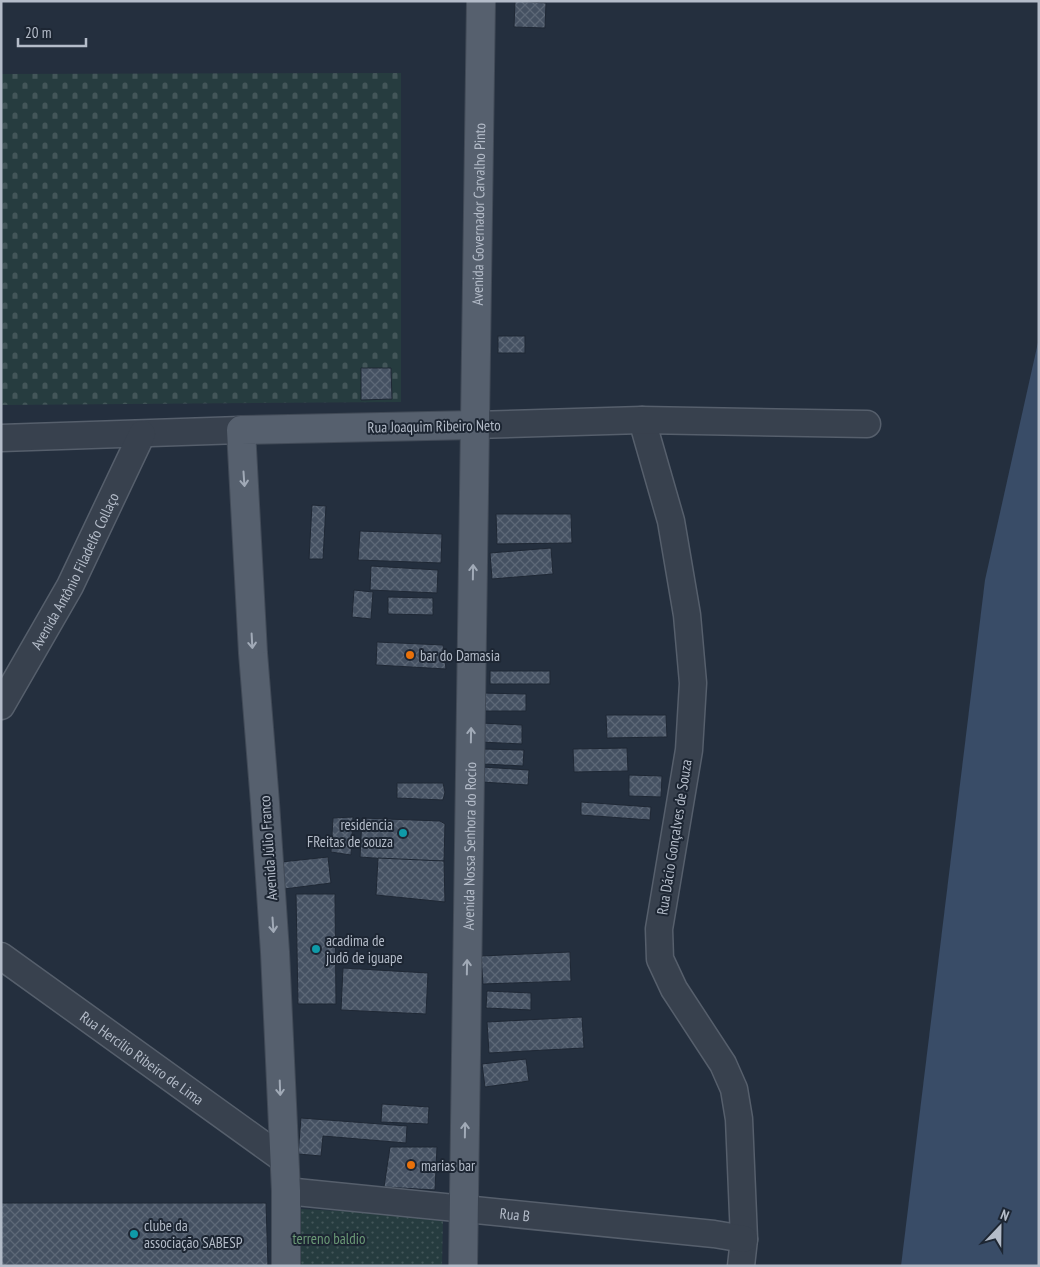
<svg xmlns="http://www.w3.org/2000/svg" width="1040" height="1267" font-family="'PT Sans Narrow',sans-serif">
<defs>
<pattern id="cemetery-stones" width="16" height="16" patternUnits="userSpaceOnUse" patternTransform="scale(1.25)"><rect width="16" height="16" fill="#263c3f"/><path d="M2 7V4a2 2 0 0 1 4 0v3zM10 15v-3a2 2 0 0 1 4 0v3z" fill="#435659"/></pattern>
<pattern id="park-dots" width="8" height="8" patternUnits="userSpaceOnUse" patternTransform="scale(1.25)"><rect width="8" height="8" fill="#263c3f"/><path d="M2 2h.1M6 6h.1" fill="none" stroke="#435659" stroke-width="1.8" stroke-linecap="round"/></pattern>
<pattern id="building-cross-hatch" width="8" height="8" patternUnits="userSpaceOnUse" patternTransform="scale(1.25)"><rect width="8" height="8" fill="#455162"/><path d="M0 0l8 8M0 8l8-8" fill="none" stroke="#5d6877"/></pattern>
</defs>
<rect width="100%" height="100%" fill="#242f3e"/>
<polygon fill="url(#cemetery-stones)" points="401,73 401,402 1,405 1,74"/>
<polygon fill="url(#park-dots)" points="301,1209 443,1216 442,1266 300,1266"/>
<polygon fill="#394c67" points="1039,338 1039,1266 901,1266 985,580"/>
<g fill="url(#building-cross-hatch)" stroke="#1f2835">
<polygon points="515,1 546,3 545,28 514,27"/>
<rect x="498" y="336" width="27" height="17"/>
<polygon points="361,368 391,368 392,399 361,400"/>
<polygon points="312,505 326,506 323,559 309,559"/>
<polygon points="496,514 571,514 572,543 497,544"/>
<polygon points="360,531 442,534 441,563 358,560"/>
<polygon points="551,548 553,574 492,579 490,553"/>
<polygon points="371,566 438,570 437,593 370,590"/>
<polygon points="354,590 373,592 371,619 352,617"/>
<polygon points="388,597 433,598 433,615 388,614"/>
<polygon points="377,642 443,645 446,669 376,665"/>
<rect x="490" y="671" width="60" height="13"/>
<polygon points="482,693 526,694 526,711 481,711"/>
<polygon points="606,715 666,715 667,737 607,738"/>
<polygon points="481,723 522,725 522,744 480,742"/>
<polygon points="627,748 628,771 574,772 573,749"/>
<polygon points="483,749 524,750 523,766 483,764"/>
<polygon points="482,767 529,770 528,785 482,782"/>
<polygon points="629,775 662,776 661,797 629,796"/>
<polygon points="397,783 443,783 445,792 443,800 397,798"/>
<polygon points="581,802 651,807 650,820 581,815"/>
<polygon points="353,817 351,855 331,852 333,818"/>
<polygon points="362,818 440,821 445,824 444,861 415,861 360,857"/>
<polygon points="328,857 331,883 284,889 281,862"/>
<polygon points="378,858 444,861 445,902 376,895"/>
<polygon points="296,894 335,894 336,1004 298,1004"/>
<polygon points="570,952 571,981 483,984 481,956"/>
<polygon points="343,968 428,973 426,1014 341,1010"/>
<polygon points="487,991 531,993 531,1010 486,1008"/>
<polygon points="582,1017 584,1048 489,1053 487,1022"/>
<polygon points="526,1059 529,1081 485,1087 482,1064"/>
<polygon points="382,1104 429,1107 428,1124 381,1122"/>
<polygon points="301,1118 407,1126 406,1143 323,1136 321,1156 298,1154"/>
<polygon points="390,1147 437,1147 435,1190 384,1187"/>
<polygon points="1,1203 266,1203 268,1266 1,1266"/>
</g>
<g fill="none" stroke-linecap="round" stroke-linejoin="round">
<defs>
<g id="street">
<polyline points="642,420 671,521 687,615 693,683 689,750 659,929 660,959 674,989 723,1064 734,1089 739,1119 744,1239 741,1266"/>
<polyline points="474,425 642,420 867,424"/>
<polyline points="1,438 241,430"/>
<path id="s1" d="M 1,706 L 70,586 L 142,434"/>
<path id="s2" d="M 1,956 L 283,1159"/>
<path id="s3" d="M 286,1191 L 714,1234 L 744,1239"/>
</g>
<g id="primary">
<polyline points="286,1266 286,1191 275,952 265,803 253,653 241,430 474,425"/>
<path id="s4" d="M 463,1266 L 481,1"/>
</g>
</defs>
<use href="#street" stroke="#565f6c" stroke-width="29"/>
<use href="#primary" stroke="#414a57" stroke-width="30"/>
<use href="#street" stroke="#38414e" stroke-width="26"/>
<use href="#primary" stroke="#56606e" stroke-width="28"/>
</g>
<defs><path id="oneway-shaft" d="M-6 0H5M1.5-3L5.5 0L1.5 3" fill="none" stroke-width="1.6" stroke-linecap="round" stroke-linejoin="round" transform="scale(1.25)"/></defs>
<g stroke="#a1aab7">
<use href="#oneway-shaft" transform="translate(244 479) rotate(86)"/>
<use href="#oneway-shaft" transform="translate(473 572) rotate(-89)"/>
<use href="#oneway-shaft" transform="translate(252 641) rotate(87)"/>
<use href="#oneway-shaft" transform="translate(471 735) rotate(-89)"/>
<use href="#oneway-shaft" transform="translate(273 925) rotate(86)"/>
<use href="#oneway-shaft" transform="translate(467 967) rotate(-89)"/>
<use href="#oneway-shaft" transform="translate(280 1088) rotate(88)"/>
<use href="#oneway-shaft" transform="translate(465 1130) rotate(-89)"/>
</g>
<g fill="#e8710a" stroke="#1d2633" stroke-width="2">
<circle cx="410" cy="655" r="5"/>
<circle cx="411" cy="1165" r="5"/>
</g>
<g fill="#0f9aa8" stroke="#1d2633" stroke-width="2">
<circle cx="403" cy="833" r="5"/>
<circle cx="316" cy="949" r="5"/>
<circle cx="134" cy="1234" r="5"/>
</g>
<g text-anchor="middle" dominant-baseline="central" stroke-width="4" stroke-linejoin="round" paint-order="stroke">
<g font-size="15" fill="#b4bcc9" stroke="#1d2633">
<text stroke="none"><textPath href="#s4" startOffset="1052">Avenida Governador Carvalho Pinto</textPath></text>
<text transform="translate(434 426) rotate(-1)">Rua Joaquim Ribeiro Neto</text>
<text stroke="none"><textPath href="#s1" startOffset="154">Avenida Antônio Filadelfo Collaço</textPath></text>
<text transform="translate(674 837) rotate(-81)">Rua Dácio Gonçalves de Souza</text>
<text stroke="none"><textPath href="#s4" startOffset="420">Avenida Nossa Senhora do Rocio</textPath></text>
<text transform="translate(268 848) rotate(-94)">Avenida Júlio Franco</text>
<text stroke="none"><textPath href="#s2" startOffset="174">Rua Hercílio Ribeiro de Lima</textPath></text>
<text stroke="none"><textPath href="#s3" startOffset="230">Rua B</textPath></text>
</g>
<g font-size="15" fill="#b4bcc9" stroke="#1d2633" text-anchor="start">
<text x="420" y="655">bar do Damasia</text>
<text x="393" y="824" text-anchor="end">residencia<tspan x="393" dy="17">FReitas de souza</tspan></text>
<text x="326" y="940">acadima de<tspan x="326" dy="17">judõ de iguape</tspan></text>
<text x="421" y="1165">marias bar</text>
<text x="144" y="1225">clube da<tspan x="144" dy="17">associação SABESP</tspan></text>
</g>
<g font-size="15" fill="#6b9a76" stroke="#1d2633">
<text x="329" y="1238">terreno baldio</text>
</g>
</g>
<rect width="1040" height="1267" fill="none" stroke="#b4bcc9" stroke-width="5"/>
<g transform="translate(1000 1227) rotate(22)" stroke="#1d2633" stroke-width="4" paint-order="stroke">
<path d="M0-4L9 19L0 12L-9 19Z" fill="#b4bcc9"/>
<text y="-8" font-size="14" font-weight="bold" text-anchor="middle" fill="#b4bcc9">N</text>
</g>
<path d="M18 38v8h68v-8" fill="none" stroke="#b4bcc9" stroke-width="2.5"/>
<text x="25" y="38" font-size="15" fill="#b4bcc9" stroke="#1d2633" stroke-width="4" paint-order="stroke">20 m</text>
</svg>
